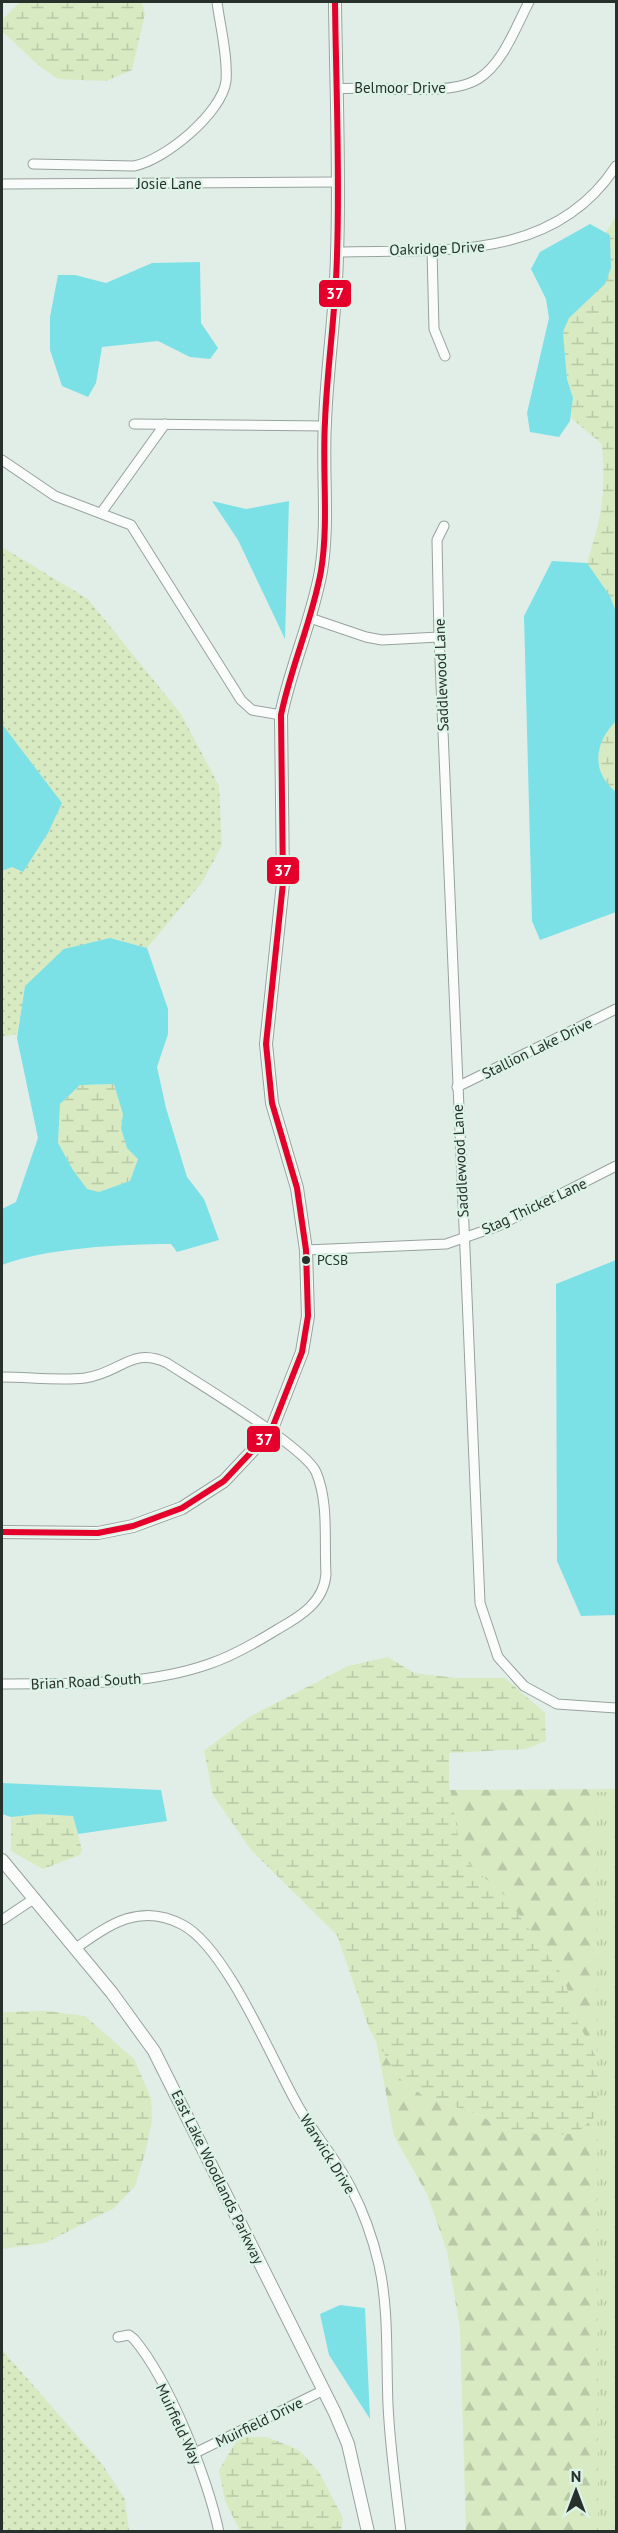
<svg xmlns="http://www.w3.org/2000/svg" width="618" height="2533" font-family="'PT Sans',sans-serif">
<defs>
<pattern id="grass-dots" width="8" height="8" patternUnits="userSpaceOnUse" patternTransform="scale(1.5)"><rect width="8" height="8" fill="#d7eac2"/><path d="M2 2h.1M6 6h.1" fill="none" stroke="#b9c9a7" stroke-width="1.8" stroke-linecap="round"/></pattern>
<pattern id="forest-firs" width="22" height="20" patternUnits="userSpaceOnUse" patternTransform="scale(1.5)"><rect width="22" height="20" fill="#d7eac2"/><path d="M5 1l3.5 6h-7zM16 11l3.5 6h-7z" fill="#b9c9a7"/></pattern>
<pattern id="wetland-marsh" width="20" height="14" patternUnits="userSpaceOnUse" patternTransform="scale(1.5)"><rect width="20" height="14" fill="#d7eac2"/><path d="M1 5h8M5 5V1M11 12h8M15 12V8" fill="none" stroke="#b9c9a7"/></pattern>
<pattern id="park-tufts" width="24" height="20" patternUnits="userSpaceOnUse" patternTransform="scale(1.5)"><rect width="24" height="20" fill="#d7eac2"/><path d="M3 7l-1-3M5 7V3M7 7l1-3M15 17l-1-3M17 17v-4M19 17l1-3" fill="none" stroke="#b9c9a7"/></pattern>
</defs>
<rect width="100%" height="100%" fill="#e1eee7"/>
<g fill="url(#grass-dots)">
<polygon points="2,547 88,599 181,714 219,786 222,845 203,881 147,948 110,938 25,986 17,1034 2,1037 2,871 12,867 23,872 48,833 62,803 2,724"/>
<polygon points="2,2345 4,2352 102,2464 125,2499 129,2531 2,2531"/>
</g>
<polygon fill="url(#forest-firs)" points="616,1789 616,2531 466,2531 460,2329 447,2251 427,2194 394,2136 376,2040 399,2078 425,2097 480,2115 503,2129 604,2072 578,2023 563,1976 505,1896 462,1858 450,1790"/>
<g fill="url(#wetland-marsh)">
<polygon points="20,2 142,2 145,14 132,70 106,81 58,79 38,65 2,31 2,20"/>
<path d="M 616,216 L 616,612 L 610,596 L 587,563 C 602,515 606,494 602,444 L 571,418 L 573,398 L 567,379 L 563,332 L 569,318 L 605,284 L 611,268 L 610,235 L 606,232 Z"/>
<path d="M 616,721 L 616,792 C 590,771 595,742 616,721 Z"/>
<polygon points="114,1084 124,1114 121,1128 138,1159 130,1181 99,1192 87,1190 73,1170 58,1143 60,1104 80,1085"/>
<polygon points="388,1657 414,1673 456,1678 505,1678 545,1713 546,1741 526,1749 449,1753 449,1784 462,1858 505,1896 563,1976 578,2023 604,2072 611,2102 577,2133 548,2136 503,2129 480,2115 425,2097 399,2078 370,2031 337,1935 251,1850 213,1795 204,1751 249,1717 348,1666"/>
<polygon points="39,1814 73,1816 82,1850 80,1855 43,1869 11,1851 11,1817"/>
<polygon points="47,2011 85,2016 134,2059 151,2098 152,2120 146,2150 135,2186 113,2209 45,2243 2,2249 2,2012"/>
<polygon points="239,2437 267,2437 299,2450 319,2472 343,2518 341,2531 240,2531 225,2501 219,2470"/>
</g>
<polygon fill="url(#park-tufts)" points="597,1792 616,1792 616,2532 598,2531"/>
<g fill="#7be1e6" fill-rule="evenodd">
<polygon points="590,224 610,235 611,268 605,284 569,318 563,332 567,379 573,398 570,421 559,437 530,432 527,413 549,318 546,299 531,269 540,252"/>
<polygon points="200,262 201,323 218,348 210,359 190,357 158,341 102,347 96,383 88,397 62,386 50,350 50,317 58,275 75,275 106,283 152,263"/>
<polygon points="212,501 246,509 289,501 285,639 238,540"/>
<path d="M 552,561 L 587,563 L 610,596 L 616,612 L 616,721 C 595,742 590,771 616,792 L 616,912 L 540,940 L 532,921 L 524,616 Z"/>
<polygon points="2,724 62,803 48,833 23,872 12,867 2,871"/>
<path d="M 110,938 L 147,948 L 168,1009 L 168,1034 L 157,1067 L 166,1108 L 187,1177 L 204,1199 L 219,1240 L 177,1252 L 171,1244 C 122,1244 46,1248 2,1265 L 2,1209 L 16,1202 L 38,1138 L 17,1038 L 25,986 L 64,949 ZM 114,1084 L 123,1114 L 121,1128 L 127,1148 L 138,1159 L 130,1181 L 99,1192 L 87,1189 L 73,1170 L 58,1143 L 60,1104 L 80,1085 Z"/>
<polygon points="616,1260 616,1615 581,1616 557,1561 556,1284"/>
<polygon points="2,1783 161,1790 167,1821 78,1834 73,1816 39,1814 11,1817 2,1814"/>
<polygon points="340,2305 365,2308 370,2419 329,2355 320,2314"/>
</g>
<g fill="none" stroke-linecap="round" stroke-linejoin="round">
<defs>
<g id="minor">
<path d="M 336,89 C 374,85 447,98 478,79 C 503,64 516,26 529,2"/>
<path d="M 33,164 L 134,166 C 165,160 222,113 226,81 C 228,56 220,26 217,2"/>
<polyline points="2,184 336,182"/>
<polyline points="432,250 434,329 445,356"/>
<path d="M 337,252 C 439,249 553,263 616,166"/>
<polyline points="134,424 324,426"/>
<polyline points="2,460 55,496 131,525 241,700 252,710 281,715"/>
<polyline points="101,513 165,424"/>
<polyline points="444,526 437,540 439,637 480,1603 498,1657 524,1686 557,1704 616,1708"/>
<polyline points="310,618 366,637 382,640 439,637"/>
<polyline points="457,1087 616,1009"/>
<polyline points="306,1250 446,1244 498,1226 616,1166"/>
<path d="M 2,1377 C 29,1377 58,1381 85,1378 C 121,1373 132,1346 167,1363 C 196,1382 305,1447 316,1472 C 329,1502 324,1542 326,1574 C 324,1602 301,1616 278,1629 C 257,1642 233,1656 209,1664 C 143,1687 70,1683 2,1684"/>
<polyline points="2,1920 35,1898"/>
<path d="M 76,1948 C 110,1924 141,1902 183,1925 C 227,1949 272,2060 297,2104 C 313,2133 336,2158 351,2188 C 363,2211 373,2239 379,2265 C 389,2310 386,2359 388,2405 C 390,2447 396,2490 401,2532"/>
<path d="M 118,2337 L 129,2335 L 134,2339 C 170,2382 207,2477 219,2532"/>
<polyline points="195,2453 324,2390"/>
</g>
<g id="tertiary">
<path d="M 2,1532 L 98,1533 L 133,1526 L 182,1508 L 224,1481 L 271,1431 L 302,1352 L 308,1316 L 306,1250 L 297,1188 L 272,1103 L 266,1044 L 283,883 L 281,715 C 291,666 312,621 321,571 C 329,522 322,472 325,422 C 327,366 336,311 337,255 C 340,171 336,86 335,2"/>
<polyline points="2,1860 112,1993 154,2051 335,2413 348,2444 368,2532"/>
</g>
</defs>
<use href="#minor" stroke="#98a29d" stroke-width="11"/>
<use href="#tertiary" stroke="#98a29d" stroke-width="14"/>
<use href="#minor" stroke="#fafcfb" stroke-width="9"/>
<use href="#tertiary" stroke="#fafcfb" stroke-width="12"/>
<defs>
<path id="bus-1" d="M 2,1532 L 98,1533 L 133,1526 L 182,1508 L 224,1481 L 271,1431 L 302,1352 L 308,1316 L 306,1250 L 297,1188 L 272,1103 L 266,1044 L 283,883 L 281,715 C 291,666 312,621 321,571 C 329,522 322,472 325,422 C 327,366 336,311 337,255 C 340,171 336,86 335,2"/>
</defs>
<use href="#bus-1" stroke="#dcf3e7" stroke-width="10"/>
<use href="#bus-1" stroke="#e4002b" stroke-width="6"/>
</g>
<circle fill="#28302c" stroke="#dcf3e7" stroke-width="2" cx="306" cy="1260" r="5"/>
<g text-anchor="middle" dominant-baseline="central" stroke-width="4.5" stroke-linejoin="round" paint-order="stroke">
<g font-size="14" fill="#28302c" stroke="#dcf3e7" text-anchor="start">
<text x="317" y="1260">PCSB</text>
</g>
<g font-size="15" fill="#28302c" stroke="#dcf3e7">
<text x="400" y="87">Belmoor Drive</text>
<text x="169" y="183">Josie Lane</text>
<text transform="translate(437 248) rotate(-2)">Oakridge Drive</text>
<text transform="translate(441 675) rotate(-92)">Saddlewood Lane</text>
<text transform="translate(537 1048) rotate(-26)">Stallion Lake Drive</text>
<text transform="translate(460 1161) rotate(-93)">Saddlewood Lane</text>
<text transform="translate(534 1206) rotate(-25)">Stag Thicket Lane</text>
<text transform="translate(86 1681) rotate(-3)">Brian Road South</text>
<text transform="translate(328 2154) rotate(58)">Warwick Drive</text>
<text transform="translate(218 2177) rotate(64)">East Lake Woodlands Parkway</text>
<text transform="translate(259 2422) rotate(-26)">Muirfield Drive</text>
<text transform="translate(179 2424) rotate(65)">Muirfield Way</text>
</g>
</g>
<g stroke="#dcf3e7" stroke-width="2">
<rect x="318" y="279" width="34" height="29" rx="6" fill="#e4002b"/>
<rect x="266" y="856" width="34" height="29" rx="6" fill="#e4002b"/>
<rect x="246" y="1425" width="35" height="28" rx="6" fill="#e4002b"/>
</g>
<g font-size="16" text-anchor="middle" font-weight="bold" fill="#fff">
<text x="335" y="299">37</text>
<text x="283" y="876">37</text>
<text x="264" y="1445">37</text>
</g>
<rect width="618" height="2533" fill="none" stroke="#28302c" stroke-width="6"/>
<g transform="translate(576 2491)" stroke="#dcf3e7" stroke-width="4.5" paint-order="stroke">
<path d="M0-4.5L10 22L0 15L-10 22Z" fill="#28302c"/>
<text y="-9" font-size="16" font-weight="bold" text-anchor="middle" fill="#28302c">N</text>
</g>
</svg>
